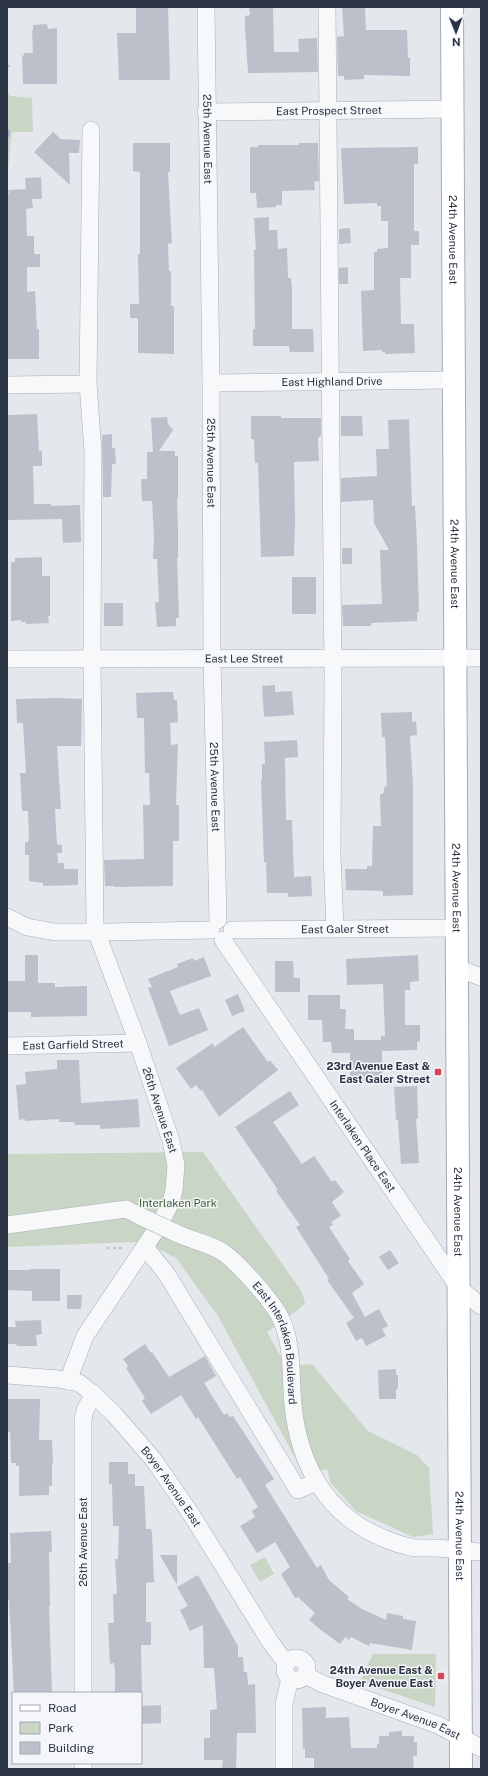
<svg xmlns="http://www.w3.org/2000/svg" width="488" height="1776" font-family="'Public Sans',sans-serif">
<rect width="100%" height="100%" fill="#e4e7ec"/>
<g fill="#c9d6c5">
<polygon points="7,91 10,96 32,98 33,132 12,132 7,179"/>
<polygon points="203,1152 302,1292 305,1303 298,1310 267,1332 286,1366 312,1364 368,1431 417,1455 429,1468 433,1534 413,1537 356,1511 331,1483 327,1469 304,1474 218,1316 176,1258 140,1239 136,1242 7,1247 7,1154"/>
<polygon points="265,1557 274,1574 260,1582 250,1565"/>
<polygon points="373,1654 436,1654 435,1707 360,1682"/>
</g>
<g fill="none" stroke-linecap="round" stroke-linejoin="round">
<polyline stroke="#9fb4cc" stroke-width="5" points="7,131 7,135"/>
</g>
<g fill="#bbc0ca">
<polygon points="136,7 168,7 170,80 119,80 117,33 136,33"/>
<polygon points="249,7 273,7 274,52 299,52 298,39 317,38 318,72 248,73 245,27 245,16 250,15"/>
<polygon points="342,7 365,7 366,30 407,30 408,58 410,58 410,76 364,75 364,79 344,80 344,76 338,76 337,37 344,36"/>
<polygon points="47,24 48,29 57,28 57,84 23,84 22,56 24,55 24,53 33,53 32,30 33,30 33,25"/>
<polygon points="53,132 61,139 80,140 79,153 69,153 70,185 34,152"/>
<polygon points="133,143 170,143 170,172 168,172 172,243 168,244 169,271 171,271 171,306 174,306 174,354 138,353 138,320 137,318 130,318 130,304 139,304 138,254 140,254 140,172 133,171"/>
<polygon points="299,143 318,143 319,181 314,182 315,190 282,191 282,205 276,205 276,207 257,208 256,193 250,193 250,147 258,147 258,145 299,145"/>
<polygon points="418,147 418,164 414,164 414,231 419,231 419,245 411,245 411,278 400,278 401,324 414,324 415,353 385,354 385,352 382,352 382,350 363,351 361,291 374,290 374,252 377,252 377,249 388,248 388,221 381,221 381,206 377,206 377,203 344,204 341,148"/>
<polygon points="41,177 42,199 32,199 33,208 26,209 27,236 34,236 34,254 40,254 40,267 27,267 27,292 35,291 37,329 39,329 39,359 7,359 7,194 9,194 8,190 26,189 25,178"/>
<polygon points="269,217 269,230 277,230 278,249 287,248 288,278 291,278 292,289 292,329 313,329 314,352 290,352 289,346 253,346 253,329 255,329 254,250 256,250 254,218"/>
<polygon points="350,228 351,243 339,244 339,229"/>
<polygon points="348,267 348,284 339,284 339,268"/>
<polygon points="37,414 39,451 42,451 42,466 33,466 34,504 51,504 51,506 80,505 81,542 63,543 62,519 7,520 8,415"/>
<polygon points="251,416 281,416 281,418 321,418 321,436 318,438 319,461 294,462 295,521 294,556 261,557 258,463 255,463 254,439 251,439"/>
<polygon points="341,416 362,416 363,436 341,436"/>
<polygon points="167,417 168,424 173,430 159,451 175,451 175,456 178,456 178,499 177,499 178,527 178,558 177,558 179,618 176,618 176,626 157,627 155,602 159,602 157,559 153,559 154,538 152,501 142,501 141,479 147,479 147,452 153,452 151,418"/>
<polygon points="409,419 412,506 415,506 417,544 419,612 417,612 417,621 371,623 371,626 343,626 342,605 382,604 380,550 389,550 374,523 373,500 341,502 341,478 377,476 376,449 389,449 388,420"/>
<polygon points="112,434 112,448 115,448 116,464 112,464 111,497 103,497 102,435"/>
<rect x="342" y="548" width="10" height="16"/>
<polygon points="42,557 42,576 50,576 50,616 48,616 49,623 26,624 26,622 21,622 21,620 11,621 11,562 15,562 15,558"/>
<rect x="292" y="577" width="24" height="37"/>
<rect x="104" y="603" width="19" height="23"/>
<polygon points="275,685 275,692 292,691 294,715 264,717 262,686"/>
<polygon points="164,692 173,692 174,700 177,700 178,722 170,723 171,745 178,744 176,805 179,805 179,841 173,841 173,886 114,887 114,886 105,886 104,860 144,859 143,805 150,805 149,773 145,773 144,718 137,718 136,693"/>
<polygon points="57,698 82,699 81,746 57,746 61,809 55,809 57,844 62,845 62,853 57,853 58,863 64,863 64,869 78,869 78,885 43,886 43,883 29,881 29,855 25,855 25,842 28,842 29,837 28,811 22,811 20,773 26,773 23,723 17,723 16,699"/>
<polygon points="412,712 412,722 416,721 417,735 410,736 413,785 413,895 383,896 383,891 346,890 345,869 367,869 367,866 372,866 373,826 381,826 380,794 383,794 385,786 387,786 385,737 382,737 381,713"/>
<polygon points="297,740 298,757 285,758 286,820 292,820 294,877 311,876 312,896 288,897 288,893 267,893 266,862 264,862 261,780 262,780 262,764 265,764 264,742"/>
<polygon points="25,955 38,955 38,983 55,983 55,987 87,986 87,1016 31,1017 31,1012 7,1012 7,981 25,981"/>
<polygon points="418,955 419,981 410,982 410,990 405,990 405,1025 420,1025 420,1041 417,1042 417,1050 382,1051 382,1081 350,1082 350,1053 332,1053 331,1042 323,1042 322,1020 308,1020 308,995 340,995 340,1009 346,1009 345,1029 354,1029 354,1040 381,1040 381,1036 385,1036 383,984 347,985 346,959"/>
<polygon points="204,957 211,976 170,991 180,1015 199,1008 208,1030 169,1046 148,988 152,987 148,979 178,967 177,964 193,958 194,961"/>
<polygon points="275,961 293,961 294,978 300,978 300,992 275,992"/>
<polygon points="238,994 245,1011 232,1016 225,1000"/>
<polygon points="243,1027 268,1062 270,1060 278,1070 219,1117 202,1090 201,1091 196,1085 191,1089 176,1068 213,1043 214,1047"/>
<polygon points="57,1060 79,1060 81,1103 138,1099 140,1127 100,1129 100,1125 75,1125 74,1122 59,1122 59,1119 25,1121 25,1119 19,1120 16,1085 26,1084 25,1072 57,1069"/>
<polygon points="417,1086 418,1119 416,1119 419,1163 401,1164 398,1120 396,1120 394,1087"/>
<polygon points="290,1091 299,1105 273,1122 302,1164 314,1156 332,1182 335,1180 344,1192 332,1202 341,1216 331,1222 333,1225 329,1227 350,1259 348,1261 364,1284 352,1293 365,1317 379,1309 388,1326 382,1329 386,1336 366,1346 362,1338 356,1341 346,1323 354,1318 327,1280 329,1279 296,1227 300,1225 276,1191 278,1190 235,1127"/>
<polygon points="390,1250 399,1263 388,1270 379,1257"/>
<polygon points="30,1269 60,1269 60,1301 32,1301 32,1291 7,1290 7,1270 30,1270"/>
<polygon points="67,1295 82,1295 81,1309 67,1309"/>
<polygon points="41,1320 42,1334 36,1335 37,1346 17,1346 16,1344 7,1344 7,1327 16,1327 15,1321"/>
<polygon points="145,1344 151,1353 152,1352 169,1377 205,1356 216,1376 204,1383 224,1415 227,1413 230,1417 233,1416 274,1479 265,1485 317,1568 321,1565 329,1580 349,1597 347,1599 362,1609 386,1620 387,1613 403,1616 403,1619 416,1621 412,1650 370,1643 369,1646 351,1637 349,1640 345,1637 340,1644 321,1630 309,1620 315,1613 298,1597 295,1598 281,1574 290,1567 275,1542 257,1553 240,1526 255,1517 252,1511 258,1507 240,1477 237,1479 198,1417 196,1419 181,1395 151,1414 142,1401 145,1398 126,1368 128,1366 123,1359"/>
<polygon points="396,1369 396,1375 398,1375 398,1389 396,1389 396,1399 379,1399 378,1370"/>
<polygon points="7,1399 40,1399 39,1440 52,1440 53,1464 52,1465 52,1486 49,1486 49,1495 19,1496 19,1466 16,1466 16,1463 11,1463 10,1432 7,1432"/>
<polygon points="109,1462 128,1462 128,1474 135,1474 135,1486 144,1486 146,1529 151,1529 152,1533 154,1582 146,1583 146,1622 151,1622 151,1645 141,1645 142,1693 115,1693 115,1671 114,1663 110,1664 108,1623 114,1623 113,1594 117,1594 115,1559 118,1559 119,1526 113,1526 112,1484 109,1484"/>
<polygon points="51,1531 52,1552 49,1552 50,1606 49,1606 52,1693 14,1693 9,1600 7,1600 7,1563 11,1563 10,1533"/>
<polygon points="160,1555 177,1555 177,1585"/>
<polygon points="198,1575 238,1646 238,1657 243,1657 244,1672 247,1672 248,1685 255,1684 256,1733 237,1733 236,1769 222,1769 223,1760 204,1760 204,1738 210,1738 210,1710 217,1709 214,1668 204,1668 203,1625 190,1631 180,1610 188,1606 177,1587"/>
<polygon points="161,1705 161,1723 141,1724 141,1706"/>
<polygon points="326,1707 326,1718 349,1717 351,1748 377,1748 377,1744 379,1744 379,1736 389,1736 389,1732 402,1731 402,1736 414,1736 414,1742 417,1742 417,1756 413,1756 414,1769 314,1769 314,1758 305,1758 305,1749 303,1749 302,1708"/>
</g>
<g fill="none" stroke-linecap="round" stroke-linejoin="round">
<defs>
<g id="minor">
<path id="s1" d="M 206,7 L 211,383 L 212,658 L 218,920"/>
<polyline points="327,7 333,677 332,855 335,928"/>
<path id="s2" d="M 206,112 L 453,109"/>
<polyline points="91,130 88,384 93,452 92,658 95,925"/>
<path id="s3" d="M 211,383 L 454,380"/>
<polyline points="7,385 88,384"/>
<path id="s4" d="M 7,659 L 481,658"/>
<polyline points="7,917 27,927 55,932 91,932"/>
<path id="s5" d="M 232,930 L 457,928"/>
<polyline points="106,932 211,930"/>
<path id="s6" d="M 223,940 L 459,1288 L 481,1306"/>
<polyline points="457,968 481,977"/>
<path id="s7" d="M 7,1046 L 138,1043"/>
<polyline points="7,1225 126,1209 142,1217"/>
<path id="s8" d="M 176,1233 C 190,1240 207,1243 221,1251 C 237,1261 268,1297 278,1313 C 294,1341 290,1375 293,1405 C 299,1464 326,1515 383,1538 C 392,1542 404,1546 415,1548 C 422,1548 429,1548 436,1548 C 451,1549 466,1551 481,1552"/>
<polyline points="145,1247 166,1273 298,1490 316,1482"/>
<path id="s9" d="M 7,1375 L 58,1379 L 79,1383 L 91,1392 L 114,1414 L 153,1459 L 191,1514 L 271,1643 L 286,1663"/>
<polyline points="68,1381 85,1336 160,1224 171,1202 174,1190 176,1165 171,1141 138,1043 99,939"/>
<circle cx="296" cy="1669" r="11"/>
<path id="s10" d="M 305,1675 L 323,1684 L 438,1725 L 481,1748"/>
<polyline points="83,1693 83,1420 85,1410 94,1394"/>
<polyline points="83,1769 83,1763"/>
<polyline points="284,1769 284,1703 290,1679"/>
</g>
<g id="major">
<path id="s11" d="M 452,7 L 461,1769"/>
</g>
</defs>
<use href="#minor" stroke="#a9aeb7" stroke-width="18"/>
<use href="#major" stroke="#a3abb8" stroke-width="24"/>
<g stroke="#c2c5cb" stroke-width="2.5" stroke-dasharray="3 3" stroke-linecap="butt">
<polyline points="7,30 8,30"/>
<polyline points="7,66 11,66"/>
<polyline points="107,1248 124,1248"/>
</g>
<use href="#minor" stroke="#f7f8fa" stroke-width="17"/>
<use href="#major" stroke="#fff" stroke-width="22"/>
<defs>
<polyline id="minor-bridge" points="142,1217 176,1233"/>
</defs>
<use href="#minor-bridge" stroke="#a9aeb7" stroke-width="18" stroke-linecap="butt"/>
<use href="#minor-bridge" stroke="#f7f8fa" stroke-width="17"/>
</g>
<g fill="#d1495b" stroke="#f4f6f9" stroke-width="1.5">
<rect x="434" y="1068" width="8" height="8" rx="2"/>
<rect x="437" y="1672" width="8" height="8" rx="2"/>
</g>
<g text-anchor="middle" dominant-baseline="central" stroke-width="3" stroke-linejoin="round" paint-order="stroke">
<g font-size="11" fill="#2b3445" stroke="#f4f6f9">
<text stroke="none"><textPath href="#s2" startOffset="123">East Prospect Street</textPath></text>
<text stroke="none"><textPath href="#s1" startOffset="132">25th Avenue East</textPath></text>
<text stroke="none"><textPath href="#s11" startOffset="233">24th Avenue East</textPath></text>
<text stroke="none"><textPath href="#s3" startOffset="121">East Highland Drive</textPath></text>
<text stroke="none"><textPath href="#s1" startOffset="456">25th Avenue East</textPath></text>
<text stroke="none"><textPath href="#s11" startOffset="557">24th Avenue East</textPath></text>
<text stroke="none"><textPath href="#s4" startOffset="237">East Lee Street</textPath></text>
<text stroke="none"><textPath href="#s1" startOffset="780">25th Avenue East</textPath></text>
<text stroke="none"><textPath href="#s11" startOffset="881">24th Avenue East</textPath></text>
<text stroke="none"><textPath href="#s5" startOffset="113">East Galer Street</textPath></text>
<text stroke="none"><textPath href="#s7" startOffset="66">East Garfield Street</textPath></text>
<text transform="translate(160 1110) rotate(72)">26th Avenue East</text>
<text stroke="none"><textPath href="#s6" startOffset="249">Interlaken Place East</textPath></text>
<text stroke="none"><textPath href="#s11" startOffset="1205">24th Avenue East</textPath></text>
<text stroke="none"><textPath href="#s8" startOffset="161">East Interlaken Boulevard</textPath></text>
<text stroke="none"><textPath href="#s9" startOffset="212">Boyer Avenue East</textPath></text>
<text stroke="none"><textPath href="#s11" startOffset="1529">24th Avenue East</textPath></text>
<text transform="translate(83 1542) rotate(-90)">26th Avenue East</text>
<text stroke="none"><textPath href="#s10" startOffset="119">Boyer Avenue East</textPath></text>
</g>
<g font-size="11" font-weight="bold" fill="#2b3445" stroke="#f4f6f9" text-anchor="end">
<text x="430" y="1066">23rd Avenue East &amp;<tspan x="430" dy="13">East Galer Street</tspan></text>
<text x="433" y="1670">24th Avenue East &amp;<tspan x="433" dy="13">Boyer Avenue East</tspan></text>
</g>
<g font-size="11" fill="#3f6138" stroke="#f4f6f9">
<text x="178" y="1203">Interlaken Park</text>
</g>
</g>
<rect width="488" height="1776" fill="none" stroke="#2b3445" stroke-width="16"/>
<rect x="12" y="1692" width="130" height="72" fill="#f4f6f9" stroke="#a4a8b1"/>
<rect x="20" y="1705" width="20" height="6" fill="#ffffff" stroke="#a4a8b1"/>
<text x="48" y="1712" font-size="12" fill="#2b3445">Road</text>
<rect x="20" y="1722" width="20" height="12" fill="#c9d6c5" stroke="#a4a8b1"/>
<text x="48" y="1732" font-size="12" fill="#2b3445">Park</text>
<rect x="20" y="1742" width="20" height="12" fill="#bbc0ca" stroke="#a4a8b1"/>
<text x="48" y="1752" font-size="12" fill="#2b3445">Building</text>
<g transform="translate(456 32) rotate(179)" stroke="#f4f6f9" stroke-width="3" paint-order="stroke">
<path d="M0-3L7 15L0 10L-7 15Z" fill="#2b3445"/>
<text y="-6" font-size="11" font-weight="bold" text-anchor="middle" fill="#2b3445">N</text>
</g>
</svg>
